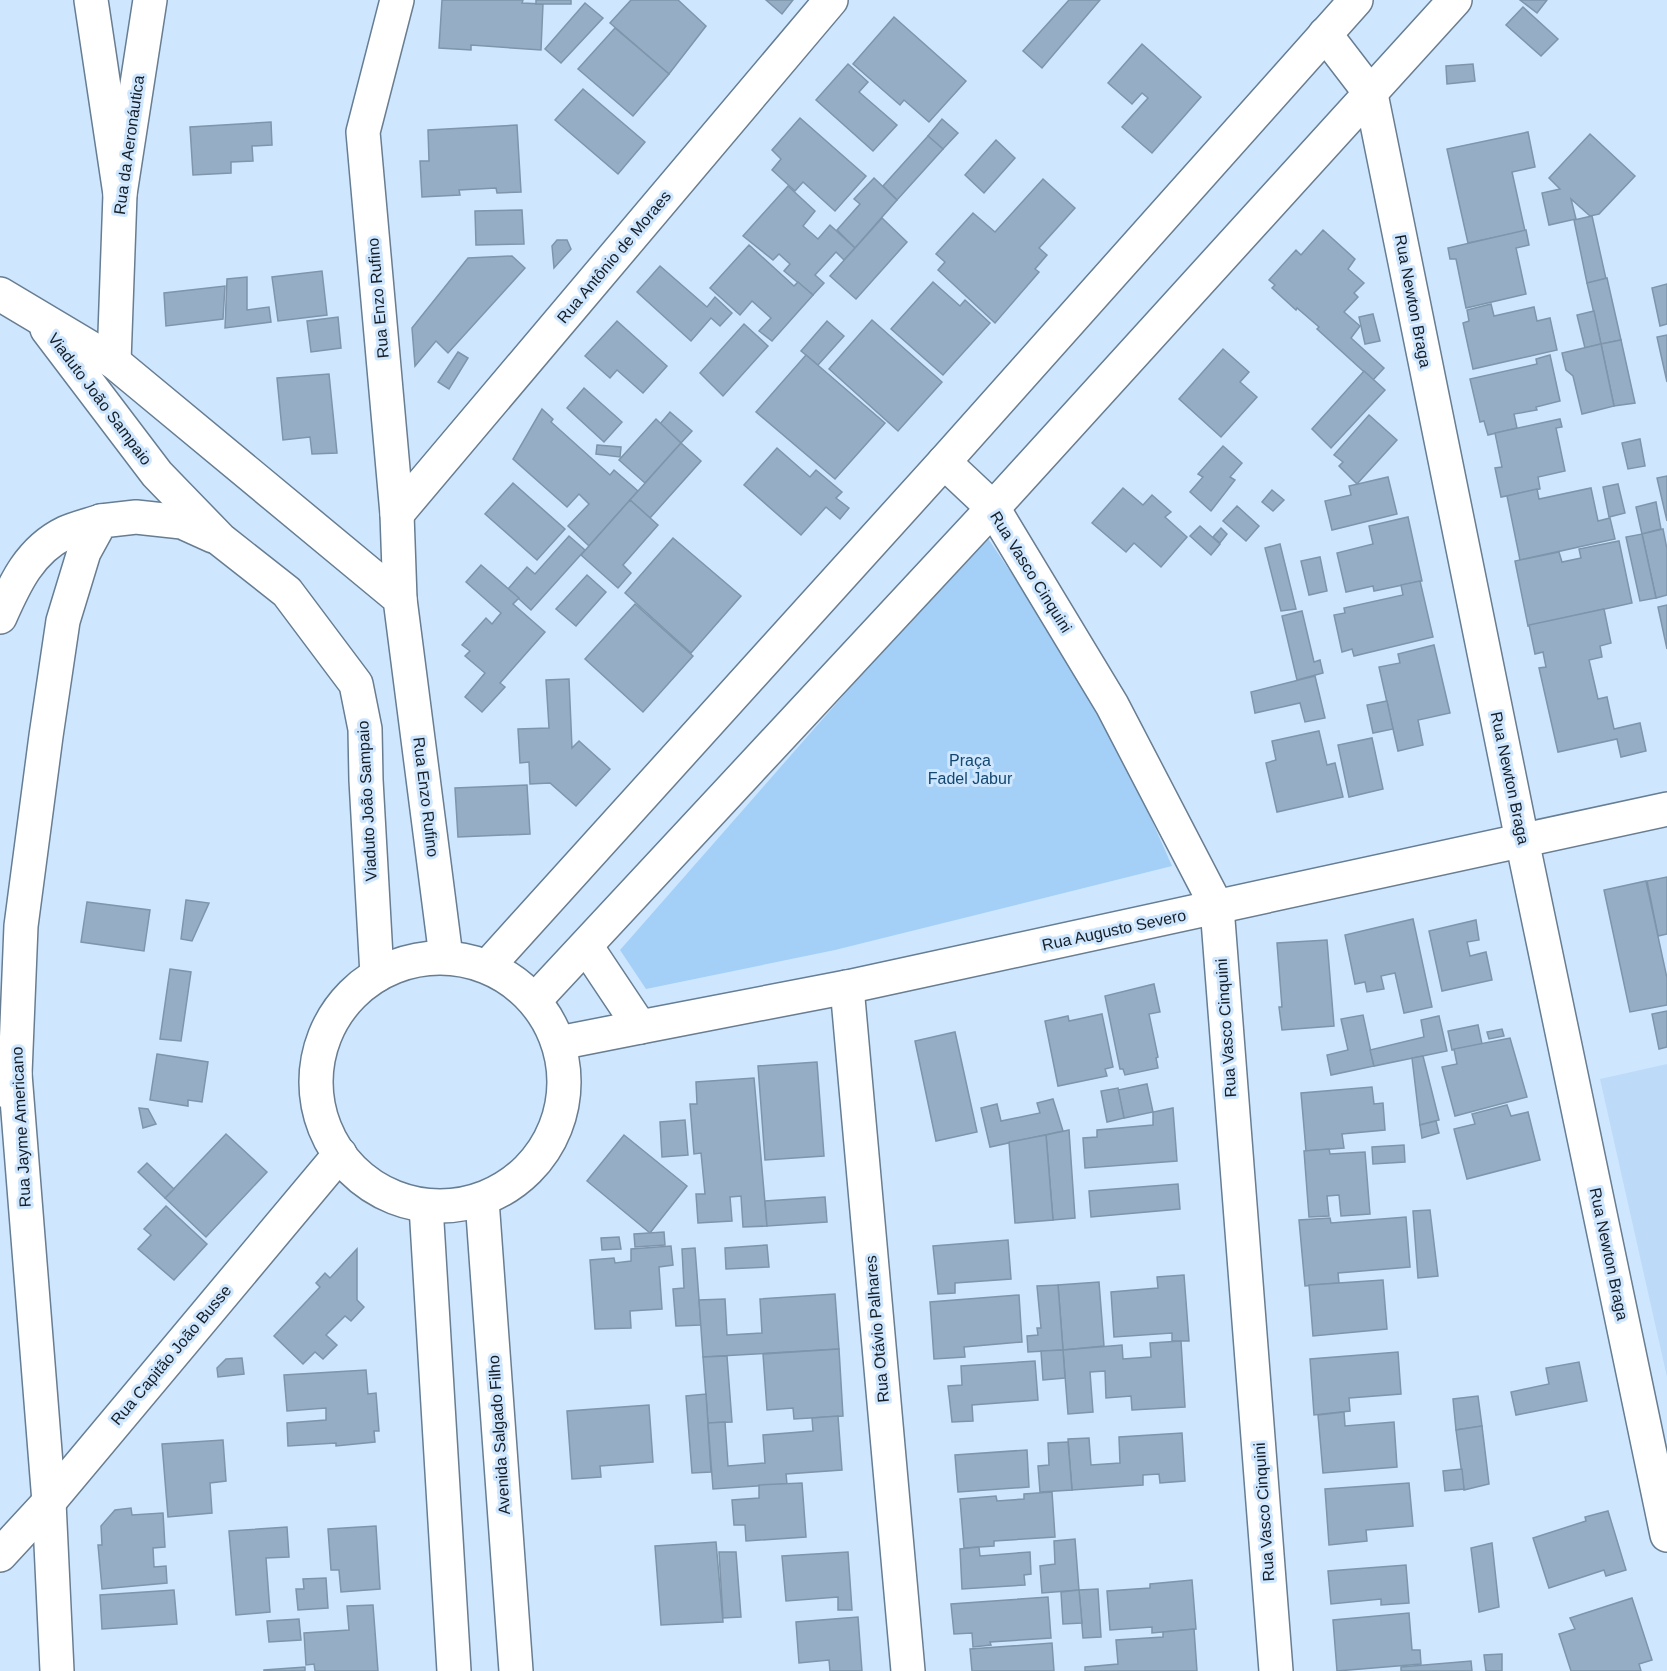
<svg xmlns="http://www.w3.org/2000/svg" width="1667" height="1671" font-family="Helvetica,sans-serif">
<rect width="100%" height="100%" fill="#cee7ff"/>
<polygon fill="#bddaf8" points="1667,1064 1667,1377 1600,1079"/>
<polygon fill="#a4cff7" points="985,534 1102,708 1172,866 835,950 646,989 620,950"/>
<g fill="#96aec5" stroke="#7e95ab" stroke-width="1.5">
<polygon points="442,0 523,0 522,3 543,4 541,50 471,45 471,50 439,48"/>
<rect x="536" y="0" width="35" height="4"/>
<polygon points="631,0 678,0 706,26 669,74 610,23"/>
<polygon points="766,0 793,0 782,14"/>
<polygon points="1069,0 1100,0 1042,68 1023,51"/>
<polygon points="1520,0 1547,0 1537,13"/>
<polygon points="585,3 603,18 561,63 545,49"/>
<polygon points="1523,7 1558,39 1541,56 1506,25"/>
<polygon points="894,17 966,81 929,122 904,100 900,105 853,64"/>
<polygon points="615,28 669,74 633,116 578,69"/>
<polygon points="1142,44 1201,97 1152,153 1122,127 1148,98 1142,93 1132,104 1108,83"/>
<polygon points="848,64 868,82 859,92 897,125 873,151 816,100"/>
<polygon points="1473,64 1475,81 1447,84 1446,66"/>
<polygon points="583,89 645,142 618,174 555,120"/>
<polygon points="800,118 866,176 835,211 803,182 795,191 772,170 781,159 772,150"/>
<polygon points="942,119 958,133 943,149 928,136"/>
<polygon points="271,122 272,145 252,146 253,161 231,162 231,173 193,175 190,127"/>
<polygon points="517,125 521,192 497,193 496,188 459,190 460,195 422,197 420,161 429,161 428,130"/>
<polygon points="1528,132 1535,167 1512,172 1525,231 1468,243 1447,149"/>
<polygon points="1590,134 1635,176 1599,214 1590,216 1571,199 1576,219 1549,225 1542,193 1560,189 1549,178"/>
<polygon points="928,136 943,149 897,200 883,186"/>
<polygon points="996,140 1015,158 984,193 965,175"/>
<polygon points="874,178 897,200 855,248 837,230 860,204 854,199"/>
<polygon points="1043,179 1075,208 1039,248 1047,255 1035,269 1039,272 995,323 938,270 945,262 936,254 973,213 995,232"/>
<polygon points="788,186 815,211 803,226 818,239 830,225 855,248 844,260 836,252 815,275 824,283 813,295 784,271 790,264 779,254 773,260 743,236"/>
<polygon points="522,210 524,244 476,245 475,211"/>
<polygon points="1592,216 1606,279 1587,283 1574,220"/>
<polygon points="882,218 907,242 856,299 830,276"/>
<polygon points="1323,230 1355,259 1348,269 1364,283 1354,293 1358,297 1344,312 1360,326 1351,338 1384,368 1373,380 1317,329 1319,327 1297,308 1296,310 1272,288 1275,285 1269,280 1296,250 1301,255"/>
<polygon points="1526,230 1529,245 1516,248 1526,294 1466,308 1456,259 1450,259 1448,248"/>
<polygon points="557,240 567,240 571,249 554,268 552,246"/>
<polygon points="749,245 794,286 798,282 813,295 772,341 759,331 771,318 752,301 740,315 710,288"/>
<polygon points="512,256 525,268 448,353 436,341 415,366 412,328 468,258"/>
<polygon points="660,266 707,307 715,297 732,313 720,326 711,318 691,341 637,292"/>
<polygon points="322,271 327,315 278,321 272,277"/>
<polygon points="247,277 247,310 269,307 271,322 225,328 227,279"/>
<polygon points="1607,278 1621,340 1601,344 1587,283"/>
<polygon points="933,282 960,306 965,300 990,323 943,375 891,329"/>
<polygon points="1667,284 1667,324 1660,326 1652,288"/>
<polygon points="225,286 223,319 166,326 164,293"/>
<polygon points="1491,304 1494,316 1534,307 1537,321 1550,318 1557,350 1473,369 1463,323 1469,321 1467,310"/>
<polygon points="1594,311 1601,344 1585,348 1577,315"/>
<polygon points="1373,314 1380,341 1365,344 1359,317"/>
<polygon points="338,317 341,348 311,352 307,321"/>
<polygon points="872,320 942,382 898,431 829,369"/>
<polygon points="617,321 667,366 643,393 617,370 610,378 585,356"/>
<polygon points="827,321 844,336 818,365 801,351"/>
<polygon points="744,324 768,346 723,396 700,373"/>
<polygon points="1667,335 1667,382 1657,337"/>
<polygon points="1621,340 1635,403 1614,406 1601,344"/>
<polygon points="1601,344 1614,406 1582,414 1573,376 1566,370 1562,353"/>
<polygon points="1223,349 1249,372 1240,382 1257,397 1221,437 1179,399"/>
<polygon points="458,352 468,358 449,389 438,382"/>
<polygon points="806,355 885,423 835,479 756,412"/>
<polygon points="1550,355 1560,401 1536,407 1537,410 1514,414 1517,428 1488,435 1484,421 1480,422 1470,379 1537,364 1536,359"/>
<polygon points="1364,371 1385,390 1331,448 1312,429"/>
<polygon points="329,374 337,453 312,454 310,437 283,440 277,378"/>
<polygon points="584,388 622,422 604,442 567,408"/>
<polygon points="542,409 553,419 551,422 610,475 614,470 638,491 589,546 568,526 589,504 579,494 567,507 513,459"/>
<polygon points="670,412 692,431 681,443 660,424"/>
<polygon points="1369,415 1397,440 1357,484 1339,466 1343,462 1334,455"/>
<polygon points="656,419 681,443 645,483 619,460"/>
<polygon points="1560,419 1562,427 1556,428 1565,471 1538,477 1540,489 1501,497 1495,468 1502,467 1495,433"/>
<polygon points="1640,439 1645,466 1628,469 1622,443"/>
<polygon points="681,443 701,461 650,518 630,500"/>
<polygon points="597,445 621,447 620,457 596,454"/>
<polygon points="1223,446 1242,463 1230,477 1235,480 1211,511 1190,492 1203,477 1198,474"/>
<polygon points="777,448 810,477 816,470 842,492 836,498 849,508 840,519 826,507 801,535 744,485"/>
<polygon points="1667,476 1667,521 1657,478"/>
<polygon points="1388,477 1397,514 1332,530 1325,501 1351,495 1349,486"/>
<polygon points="513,483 565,529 537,560 485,514"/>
<polygon points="1618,484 1625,513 1609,517 1603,487"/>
<polygon points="1123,488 1143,505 1152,495 1171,512 1165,517 1187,537 1161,567 1134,543 1126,552 1092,523"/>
<polygon points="1591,488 1598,521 1610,518 1615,539 1520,560 1507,496 1537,489 1539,499"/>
<polygon points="1272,490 1284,500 1273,511 1262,502"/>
<polygon points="630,500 658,525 623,565 631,573 618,588 581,555"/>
<polygon points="1656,502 1661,529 1642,534 1636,507"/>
<polygon points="1237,506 1259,526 1246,541 1223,521"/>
<polygon points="1408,517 1422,581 1374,591 1373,586 1346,592 1337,553 1373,544 1369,526"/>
<polygon points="1200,526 1220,544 1211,555 1190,536"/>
<polygon points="1221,528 1227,534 1220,543 1213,537"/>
<polygon points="1663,529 1667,549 1667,595 1656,598 1642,534"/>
<polygon points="1642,534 1656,598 1640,601 1626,537"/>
<polygon points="569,536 585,550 531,610 508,589 527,567 535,574"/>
<polygon points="673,538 741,596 691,653 625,593"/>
<polygon points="1619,541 1632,603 1528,626 1515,561 1559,552 1562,562 1581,558 1579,549"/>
<polygon points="1280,544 1296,609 1281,611 1265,548"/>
<polygon points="1320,557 1327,591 1309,595 1301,561"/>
<polygon points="481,565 519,598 513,604 545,632 500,683 505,687 482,712 465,697 485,673 465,656 470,651 462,645 486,618 492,624 501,613 466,582"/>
<polygon points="587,575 606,592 576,626 556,609"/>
<polygon points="1420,581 1433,637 1354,656 1352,649 1342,652 1334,615 1345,613 1344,608 1403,595 1401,585"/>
<polygon points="635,604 693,656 643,712 585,659"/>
<polygon points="1667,605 1667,649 1658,607"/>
<polygon points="1604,609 1611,643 1600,646 1602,657 1589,660 1598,699 1607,697 1614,729 1640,723 1646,751 1621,757 1617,739 1558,752 1539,668 1546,667 1543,652 1535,654 1529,625"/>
<polygon points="1302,611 1314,662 1320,660 1323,673 1297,680 1282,616"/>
<polygon points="1434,645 1450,713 1418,720 1423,745 1398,751 1379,667 1400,663 1398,654"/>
<polygon points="1315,676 1325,718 1305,722 1300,703 1255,713 1251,692"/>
<polygon points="569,679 572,748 579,741 610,769 576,806 550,783 530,784 529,762 520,763 518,729 549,728 546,680"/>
<polygon points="1387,701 1393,729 1373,733 1367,705"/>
<polygon points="1319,731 1327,765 1335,763 1343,797 1277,812 1266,763 1276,760 1272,741"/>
<polygon points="1372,738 1383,789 1349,797 1338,745"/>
<polygon points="527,785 530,834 458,837 455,788"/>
<polygon points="1667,877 1667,934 1658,936 1647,881"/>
<polygon points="1646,881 1667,978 1667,1005 1630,1012 1604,890"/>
<polygon points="186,900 209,903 192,941 181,939"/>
<polygon points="87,902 150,910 144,951 81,942"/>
<polygon points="1413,919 1432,1007 1404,1013 1395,973 1381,976 1384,989 1367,992 1365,982 1355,984 1345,935"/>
<polygon points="1476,920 1479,940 1467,942 1470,956 1486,952 1492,980 1442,991 1429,931"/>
<polygon points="1327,940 1334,1026 1282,1030 1279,1007 1282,1007 1277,943"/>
<polygon points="170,969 191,972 181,1041 160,1039"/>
<polygon points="1154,984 1160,1012 1149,1014 1158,1057 1156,1058 1158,1068 1125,1075 1123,1069 1120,1069 1105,996"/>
<polygon points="1667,1011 1667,1047 1659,1049 1652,1014"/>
<polygon points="1102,1014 1113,1067 1105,1069 1107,1076 1058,1086 1045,1021 1068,1016 1069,1021"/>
<polygon points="1363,1015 1374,1066 1331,1075 1327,1055 1348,1050 1341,1019"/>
<polygon points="1439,1016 1447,1051 1374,1066 1370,1050 1424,1037 1421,1020"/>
<polygon points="1478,1025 1482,1044 1452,1050 1448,1031"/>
<polygon points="1502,1029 1504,1036 1489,1039 1487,1032"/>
<polygon points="955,1032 977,1132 936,1141 915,1041"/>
<polygon points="1510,1038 1527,1097 1455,1116 1442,1067 1457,1064 1454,1049"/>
<polygon points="157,1054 208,1062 202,1102 188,1100 188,1106 150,1100"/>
<polygon points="1423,1056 1439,1120 1420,1125 1412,1058"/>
<polygon points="817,1062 824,1156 765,1160 758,1066"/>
<polygon points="754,1078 767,1226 743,1227 741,1196 730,1197 732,1221 698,1223 696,1194 705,1194 701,1153 694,1154 690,1104 697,1104 696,1082"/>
<polygon points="1147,1084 1153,1112 1124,1118 1118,1090"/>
<polygon points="1372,1087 1374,1104 1383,1103 1385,1130 1342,1134 1344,1148 1306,1151 1301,1093"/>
<polygon points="1118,1088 1124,1118 1107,1122 1101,1091"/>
<polygon points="1053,1099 1063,1131 990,1147 981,1108 997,1104 1001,1121 1040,1113 1037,1103"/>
<polygon points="1507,1105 1511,1116 1528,1112 1540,1160 1467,1179 1454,1129 1475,1124 1472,1114"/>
<polygon points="139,1108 148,1109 156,1124 143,1128"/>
<polygon points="1173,1108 1177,1161 1085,1168 1083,1138 1097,1137 1097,1130 1153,1125 1153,1112"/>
<polygon points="685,1120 688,1155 662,1157 660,1122"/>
<polygon points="1436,1121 1439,1133 1422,1138 1420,1125"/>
<polygon points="1069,1130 1075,1218 1053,1220 1046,1135"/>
<polygon points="226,1134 267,1172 206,1237 165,1198"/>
<polygon points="624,1135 687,1186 650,1233 587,1181"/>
<polygon points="1046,1135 1053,1220 1015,1223 1009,1142"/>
<polygon points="1404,1145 1405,1162 1373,1164 1372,1147"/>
<polygon points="1329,1149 1330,1154 1365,1152 1370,1214 1341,1216 1339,1195 1327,1196 1329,1216 1309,1217 1304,1151"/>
<polygon points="147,1163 174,1189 165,1198 138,1172"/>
<polygon points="1178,1184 1180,1209 1091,1217 1089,1191"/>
<polygon points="825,1197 827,1222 767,1226 765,1201"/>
<polygon points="166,1206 207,1244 174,1280 138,1249 151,1235 144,1229"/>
<polygon points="1430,1210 1438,1276 1418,1278 1413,1211"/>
<polygon points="1406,1217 1410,1267 1338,1273 1339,1283 1305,1286 1299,1220 1330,1218 1331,1223"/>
<polygon points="664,1232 665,1245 635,1247 634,1234"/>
<polygon points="619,1237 621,1249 602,1250 601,1238"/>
<polygon points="1008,1240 1011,1279 955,1283 955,1293 938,1294 933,1246"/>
<polygon points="767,1245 769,1267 726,1269 725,1248"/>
<polygon points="671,1246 673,1265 659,1267 662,1309 630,1311 631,1328 595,1329 590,1260 614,1258 615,1263 631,1261 631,1249"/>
<polygon points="695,1248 701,1325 676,1326 673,1289 684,1288 682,1249"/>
<polygon points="357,1249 357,1300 364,1307 351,1321 345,1316 326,1335 337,1345 323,1359 315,1352 303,1364 274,1336 320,1287 316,1283 325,1273 330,1278"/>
<polygon points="1184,1275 1189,1341 1172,1341 1172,1333 1114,1337 1111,1292 1158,1288 1157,1277"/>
<polygon points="1383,1280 1387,1329 1313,1336 1309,1285"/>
<polygon points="1099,1282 1104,1346 1063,1350 1058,1285"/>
<polygon points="1058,1285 1063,1350 1028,1352 1027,1336 1038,1335 1037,1328 1041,1328 1037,1286"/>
<polygon points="835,1294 839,1349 703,1357 699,1300 725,1299 727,1335 762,1333 760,1299"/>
<polygon points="1019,1295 1022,1342 964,1347 965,1357 934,1359 930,1302"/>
<polygon points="1181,1341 1185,1407 1132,1410 1131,1396 1106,1398 1105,1371 1090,1372 1093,1412 1068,1414 1063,1350 1122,1345 1123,1359 1151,1357 1150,1343"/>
<polygon points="839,1349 843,1416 794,1419 793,1408 767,1410 763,1354"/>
<polygon points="1063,1350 1065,1378 1043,1380 1041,1351"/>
<polygon points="1398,1352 1401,1394 1349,1398 1350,1411 1314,1415 1310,1359"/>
<polygon points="727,1356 732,1422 708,1423 703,1357"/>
<polygon points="242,1358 244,1374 218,1377 217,1368 226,1359"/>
<polygon points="1035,1361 1038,1400 972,1405 973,1421 952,1422 948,1386 962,1385 961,1366"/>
<polygon points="1579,1362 1587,1401 1516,1415 1511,1392 1549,1384 1546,1368"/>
<polygon points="366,1370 368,1394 376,1393 379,1431 374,1431 375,1442 336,1446 336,1443 288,1446 287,1423 326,1420 326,1408 287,1411 284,1375"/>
<polygon points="706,1394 711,1472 692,1473 686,1396"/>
<polygon points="1478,1396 1482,1426 1456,1430 1453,1399"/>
<polygon points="649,1405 653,1462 600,1466 601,1477 572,1479 567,1411"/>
<polygon points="1344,1412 1345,1426 1394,1422 1397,1467 1323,1473 1318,1415"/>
<polygon points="838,1416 842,1470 786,1474 787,1484 713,1489 708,1423 725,1422 728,1466 765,1463 763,1435 813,1431 812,1418"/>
<polygon points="1482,1426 1489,1484 1464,1490 1456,1430"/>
<polygon points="1182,1433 1185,1481 1160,1483 1159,1474 1143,1475 1143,1485 1072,1490 1068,1439 1089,1438 1091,1465 1120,1463 1119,1437"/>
<polygon points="223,1440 226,1481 210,1483 212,1513 168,1517 162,1444"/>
<polygon points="1068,1442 1072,1490 1040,1492 1038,1466 1049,1465 1048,1443"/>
<polygon points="1027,1450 1029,1487 958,1492 955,1455"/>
<polygon points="1462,1469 1464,1489 1445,1491 1443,1471"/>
<polygon points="802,1483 806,1537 746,1541 745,1525 734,1525 732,1500 759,1498 759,1485"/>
<polygon points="1409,1483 1413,1526 1366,1530 1367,1541 1329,1545 1325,1489"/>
<polygon points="1052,1492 1055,1537 994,1541 994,1546 964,1548 960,1499 996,1496 997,1501 1024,1499 1024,1494"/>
<polygon points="131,1508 132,1515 163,1513 165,1547 153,1548 154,1567 166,1566 167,1583 102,1589 98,1545 102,1545 101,1526 115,1510"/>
<polygon points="1608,1511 1626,1570 1606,1576 1604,1570 1549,1588 1533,1538 1586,1521 1585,1517"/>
<polygon points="376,1526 380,1589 341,1592 339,1570 331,1570 328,1529"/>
<polygon points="287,1527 289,1557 266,1558 270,1612 236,1615 229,1531"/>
<polygon points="1075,1539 1079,1590 1042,1593 1040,1566 1055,1564 1054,1541"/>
<polygon points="716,1542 723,1622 661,1625 655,1546"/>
<polygon points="1492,1543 1499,1607 1479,1612 1471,1548"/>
<polygon points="979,1547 980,1556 1030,1552 1031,1574 1024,1575 1025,1585 962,1589 960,1549"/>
<polygon points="719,1552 736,1552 741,1617 723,1618"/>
<polygon points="848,1552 852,1610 838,1610 838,1597 786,1601 782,1556"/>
<polygon points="1406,1565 1409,1603 1381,1605 1381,1599 1331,1604 1328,1571"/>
<polygon points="326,1578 328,1608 298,1610 296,1589 304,1589 303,1579"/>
<polygon points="1192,1580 1196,1629 1152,1633 1152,1627 1110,1630 1107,1591 1150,1588 1150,1584"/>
<polygon points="1098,1589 1101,1637 1083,1638 1079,1590"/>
<polygon points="174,1590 177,1624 102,1629 100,1595"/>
<polygon points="1079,1590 1082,1623 1063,1624 1061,1592"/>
<polygon points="1048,1597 1051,1638 990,1642 991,1645 973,1647 972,1633 954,1634 951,1604"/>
<polygon points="1632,1598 1652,1660 1639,1664 1641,1671 1571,1671 1559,1634 1575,1629 1570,1618"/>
<polygon points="373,1605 378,1671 315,1671 314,1664 306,1665 304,1633 349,1630 347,1606"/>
<polygon points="1409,1613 1412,1650 1420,1650 1421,1664 1337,1671 1333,1620"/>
<polygon points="858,1617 862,1671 830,1671 829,1660 799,1663 796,1622"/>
<polygon points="299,1619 301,1640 269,1642 267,1621"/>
<polygon points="1194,1629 1197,1671 1085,1671 1085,1667 1118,1664 1116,1640 1163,1637 1163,1632"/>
<polygon points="1052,1643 1054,1671 972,1671 970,1649"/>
<polygon points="1502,1654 1502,1671 1486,1671 1484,1655"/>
<polygon points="1471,1661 1472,1671 1401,1671 1401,1667"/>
<polygon points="305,1667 305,1671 264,1671 264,1670"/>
</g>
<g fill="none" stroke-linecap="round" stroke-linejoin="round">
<defs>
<g id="minor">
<polyline points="397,0 363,132 397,514 400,599"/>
<polyline points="1325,34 1371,94 1522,840 1667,1535"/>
<polyline points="114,362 120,194 150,0"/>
<polyline points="944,462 993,508 1112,705 1217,907 1276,1671"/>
<polyline points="397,514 831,0"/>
<polyline points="847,987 908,1671"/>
<polyline points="559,1043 640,1027 586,946"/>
<polyline points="15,1074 49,1502 57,1671"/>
<polyline points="0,1555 49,1502 340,1154"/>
</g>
<g id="tertiary">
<polyline points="0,294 114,362 400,599 446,957"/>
<polyline points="47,329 157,474 221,540 287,592 356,684 365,729 366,780 377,975"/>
<circle cx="440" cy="1082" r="124"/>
<polyline points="488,966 944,462 1356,0"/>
<polyline points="535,1000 993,508 1455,0"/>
<polyline points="640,1027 847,987 1667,809"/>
<polyline points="0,1090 15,1074 21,926 46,736 63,621 84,552 101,521 136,517 182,522 213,536"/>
<polyline points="482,1200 516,1671"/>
<polyline points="426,1206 454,1671"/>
</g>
<g id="trunk">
<polyline points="91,0 120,194"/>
<path d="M 0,617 C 15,583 30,550 65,533 C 76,528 89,525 101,521"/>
</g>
</defs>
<use href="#minor" stroke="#677d92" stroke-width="36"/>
<use href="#tertiary" stroke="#677d92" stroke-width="36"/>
<use href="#trunk" stroke="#677d92" stroke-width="36"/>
<use href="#minor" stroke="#fff" stroke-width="33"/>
<use href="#tertiary" stroke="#fff" stroke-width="33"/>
<use href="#trunk" stroke="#fff" stroke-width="33"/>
</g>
<g text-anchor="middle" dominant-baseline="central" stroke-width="6" stroke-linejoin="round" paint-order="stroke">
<g font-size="16" fill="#151e27" stroke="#cee7ff">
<text transform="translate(129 145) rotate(-82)">Rua da Aeronáutica</text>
<text transform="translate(614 257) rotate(-50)">Rua Antônio de Moraes</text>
<text transform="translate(378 298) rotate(-95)">Rua Enzo Rufino</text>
<text transform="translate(1413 301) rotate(79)">Rua Newton Braga</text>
<text transform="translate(100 399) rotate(53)">Viaduto João Sampaio</text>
<text transform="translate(1031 572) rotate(58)">Rua Vasco Cinquini</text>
<text transform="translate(1510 778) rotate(78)">Rua Newton Braga</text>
<text transform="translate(426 797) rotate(83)">Rua Enzo Rufino</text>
<text transform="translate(367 801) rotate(-93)">Viaduto João Sampaio</text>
<text transform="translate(1114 930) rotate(-12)">Rua Augusto Severo</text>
<text transform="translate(1226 1028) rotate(-94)">Rua Vasco Cinquini</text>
<text transform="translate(21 1127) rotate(-93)">Rua Jayme Americano</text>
<text transform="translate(1609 1254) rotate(78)">Rua Newton Braga</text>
<text transform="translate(877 1329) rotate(-95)">Rua Otávio Palhares</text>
<text transform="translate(171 1355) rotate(-50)">Rua Capitão João Busse</text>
<text transform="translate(499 1435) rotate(-94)">Avenida Salgado Filho</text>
<text transform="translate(1264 1512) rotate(-94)">Rua Vasco Cinquini</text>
</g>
<g font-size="16" fill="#144770" stroke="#cee7ff">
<text x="970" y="760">Praça<tspan x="970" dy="18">Fadel Jabur</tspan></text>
</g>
</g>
</svg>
